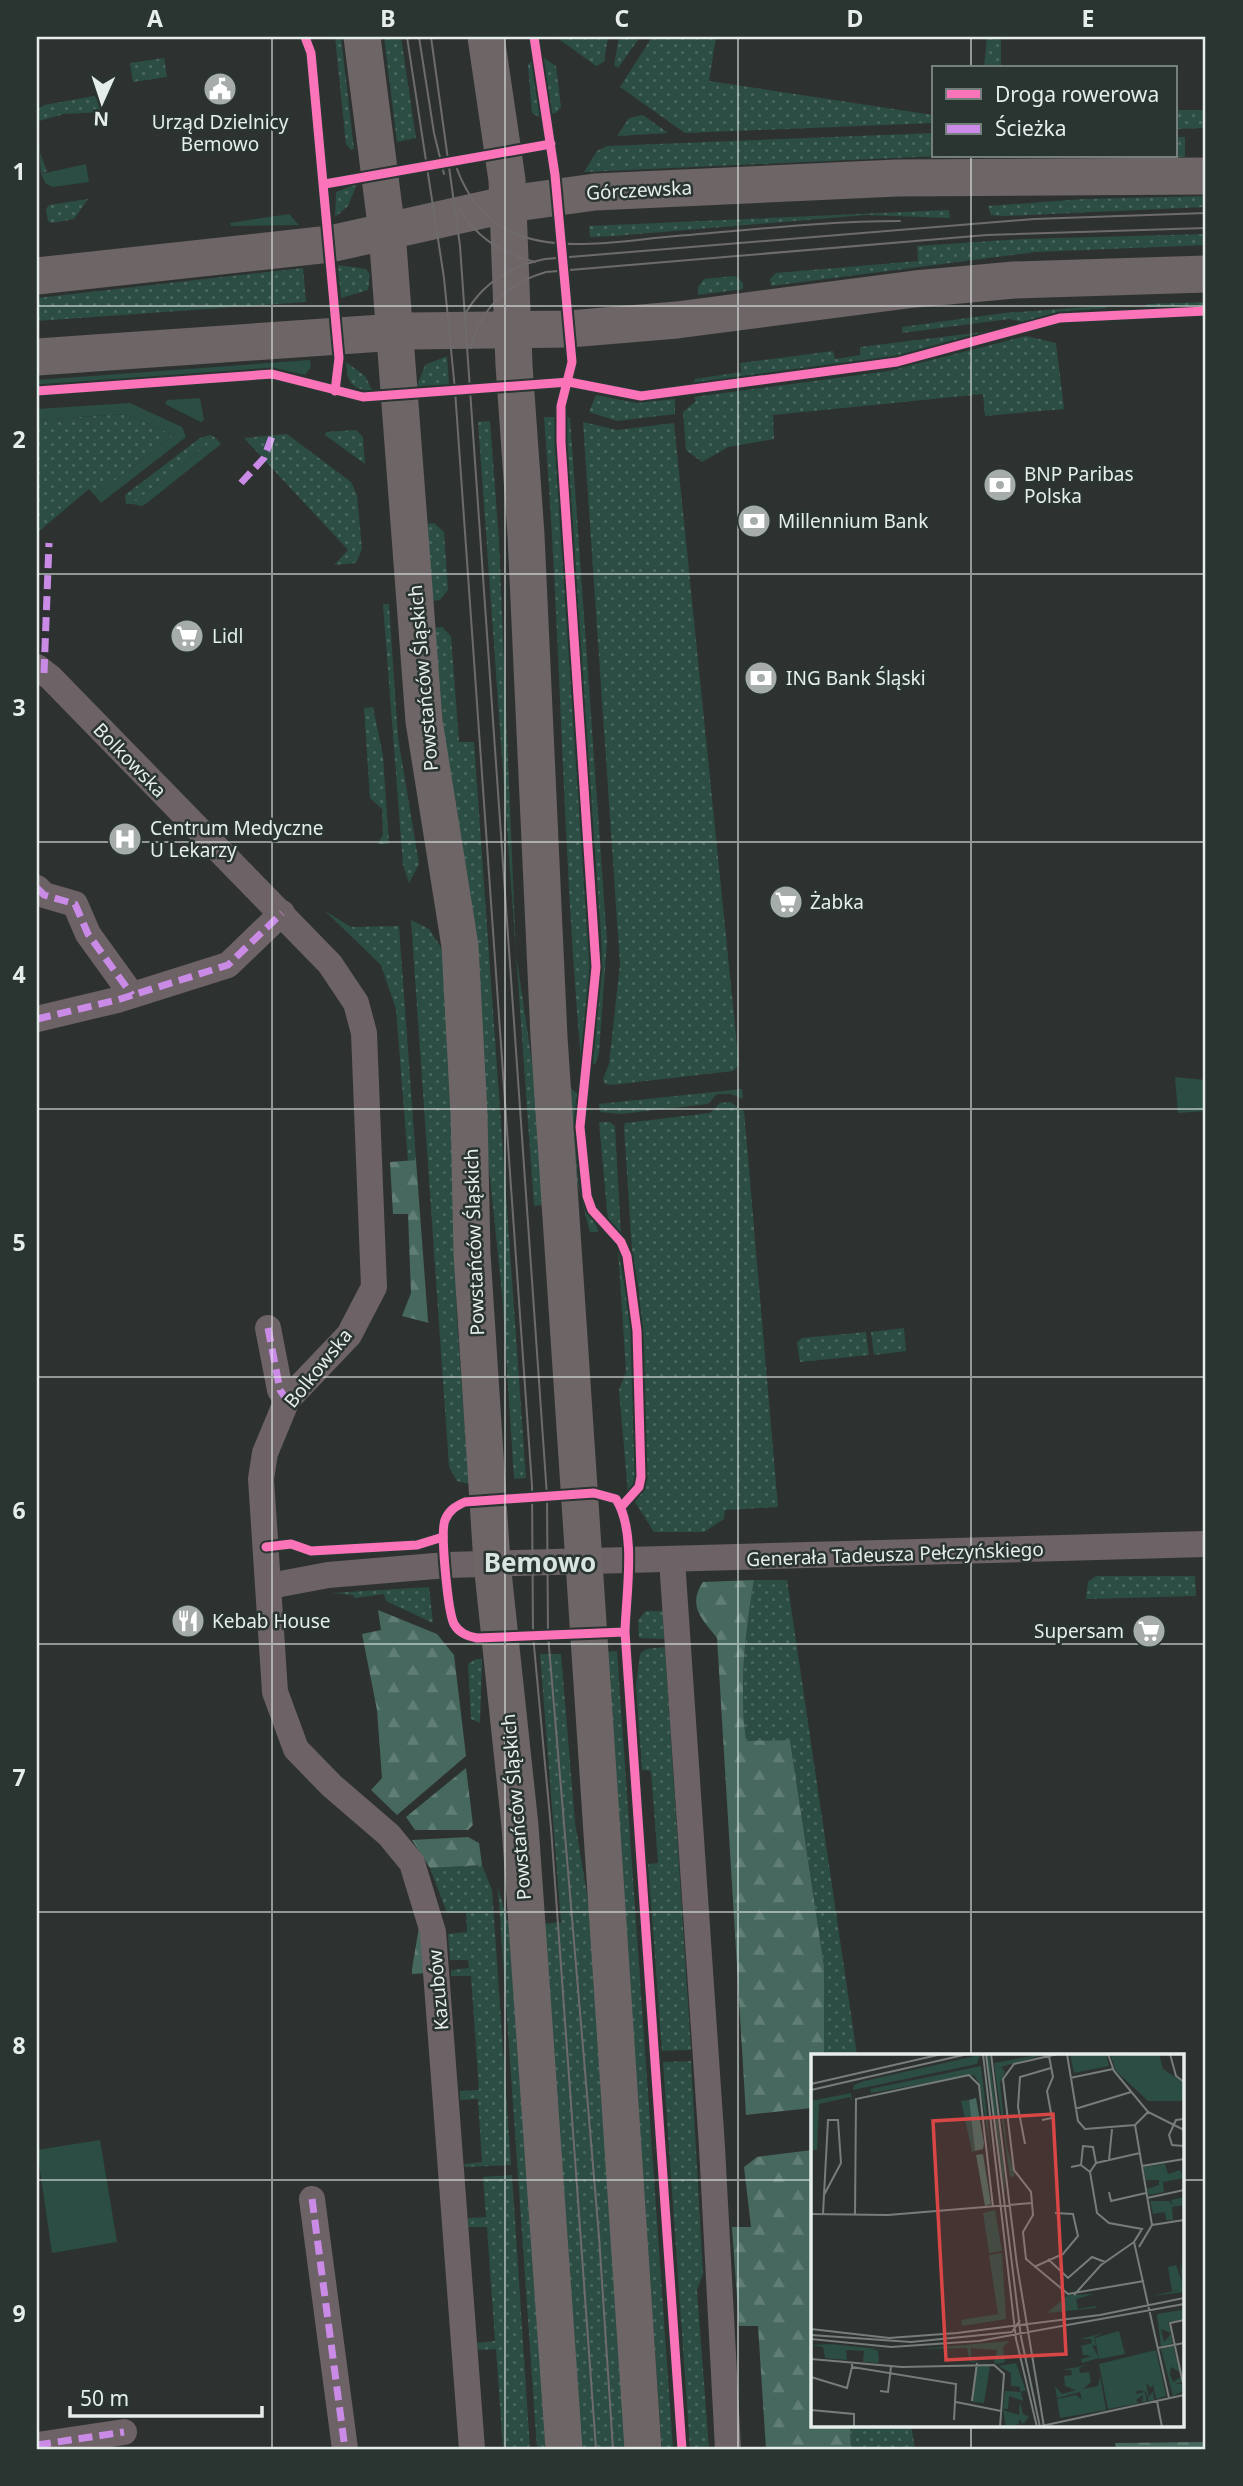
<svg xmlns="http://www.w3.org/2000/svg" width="1243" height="2486" font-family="'Noto Sans',sans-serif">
<defs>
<pattern id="grass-dots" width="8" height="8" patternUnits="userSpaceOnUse" patternTransform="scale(1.75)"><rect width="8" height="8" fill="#2b4d44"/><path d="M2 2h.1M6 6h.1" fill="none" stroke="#4a675f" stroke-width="1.8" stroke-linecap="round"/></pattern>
<pattern id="forest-firs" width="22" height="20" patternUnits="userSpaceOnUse" patternTransform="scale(1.75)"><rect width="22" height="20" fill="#46685f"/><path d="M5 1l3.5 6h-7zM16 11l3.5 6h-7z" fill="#617e76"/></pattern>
</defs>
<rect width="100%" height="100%" fill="#2d3230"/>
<g fill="url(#grass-dots)">
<polygon points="335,37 341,37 354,149 351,150 346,144"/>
<polygon points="384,37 401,37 416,138 397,142"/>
<polygon points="556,37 608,37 604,62 596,66"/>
<polygon points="619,37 640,37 618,68 614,65"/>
<polygon points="652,37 716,37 709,81 933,115 933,123 685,133 620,87"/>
<polygon points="987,37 1001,37 1001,68 984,68"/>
<polygon points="542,57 556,66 561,107 556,113 551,114"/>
<polygon points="164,58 167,77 133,82 130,63"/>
<polygon points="533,59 543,116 539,117 532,113 528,65"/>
<polygon points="94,96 100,99 102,112 64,114 39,121 39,150 47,171 41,174 37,110 44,105"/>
<polygon points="1175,110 1206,110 1206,128 1175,129"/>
<polygon points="643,115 668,133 617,136 629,118"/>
<polygon points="933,133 933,156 938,156 584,172 597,151 607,146"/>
<polygon points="1175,137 1185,137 1185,157 985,156 1175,156"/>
<polygon points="357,184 348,206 335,217 336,192"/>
<polygon points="1206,196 1206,207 1005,216 991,215 988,206 1084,199"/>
<polygon points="88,199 74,219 52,223 48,221 46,209 49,205"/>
<polygon points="949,210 950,218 866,215 614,236 590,237 589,226"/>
<polygon points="1206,234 1206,245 1036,252 771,286 770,279 776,273 918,261 917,246 1022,239"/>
<polygon points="338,265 366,269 370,275 368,290 341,298"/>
<polygon points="303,268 306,302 37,321 37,298"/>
<polygon points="735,276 743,283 743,289 698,295 698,287 704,279"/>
<polygon points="1206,302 1206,306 1145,307 1147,304"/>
<polygon points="1103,306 1107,308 1069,311 1028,323 1009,319 902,333 902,327 1004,313"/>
<polygon points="999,330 891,358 693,385 695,379 741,372 740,363 833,351 835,359 860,355 860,347"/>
<polygon points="1026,336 1056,343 1064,409 985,416 983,394 773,415 774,439 728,447 702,462 686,450 683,412 696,401 694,397 888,371"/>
<polygon points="447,356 449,385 417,386 425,365"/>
<path d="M 346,362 L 365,376 L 372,390 C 352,391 347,382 346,362 Z"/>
<polygon points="596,395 637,403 675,399 675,414 617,421 589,412"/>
<polygon points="125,414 174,435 95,496 89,489 37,533 37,420"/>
<path d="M 544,417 L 555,417 L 591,935 L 591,967 L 581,1060 C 562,846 561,631 544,417 Z"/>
<polygon points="567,417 570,418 607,941 599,1053 596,1063 591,1065 602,949 566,452"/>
<polygon points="490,421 499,541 516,954 534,1076 544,1205 534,1206 479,435 478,422"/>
<polygon points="583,422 617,430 674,423 739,1065 733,1071 611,1085 605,1084 603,1079 609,1064 620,964"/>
<polygon points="356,430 363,437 365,464 325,435 326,432"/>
<polygon points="287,434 351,482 357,495 362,549 356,563 334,565 348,550 244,438"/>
<polygon points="210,435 216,438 132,504 126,504 125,495 200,438"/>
<polygon points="434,523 444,532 448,590 440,600 431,601 426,524"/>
<polygon points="383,604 389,604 398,738 419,864 409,883 403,865"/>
<polygon points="442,627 451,636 459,742 474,742 526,1478 514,1479 502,1293 433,628"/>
<polygon points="373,707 383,756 389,844 377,844 383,835 382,809 370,798 364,708"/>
<polygon points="325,911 351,927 399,926 416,1160 408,1161 396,1009 381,965"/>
<polygon points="411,920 429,929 442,949 450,1049 457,1320 469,1484 457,1481 449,1467"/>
<path d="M 570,1088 L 580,1095 C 577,1125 573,1174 583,1202 C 588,1213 596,1220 598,1232 L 590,1232 L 577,1182 Z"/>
<polygon points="742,1089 743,1099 731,1094 717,1094 708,1104 621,1114 600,1112 599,1104"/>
<polygon points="730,1102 744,1111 778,1507 725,1510 724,1519 704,1532 654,1532 635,1502 644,1488 646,1472 639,1291 632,1250 624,1128 625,1123 710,1113 720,1103"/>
<polygon points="599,1122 610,1122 615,1126 621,1236 608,1221"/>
<polygon points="618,1249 632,1325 636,1479 628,1493 619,1390 626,1372"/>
<polygon points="904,1328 906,1351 874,1355 871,1332"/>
<polygon points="866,1332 869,1355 800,1362 797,1342 802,1338"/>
<polygon points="1096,1576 1195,1576 1196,1596 1086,1599 1088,1582"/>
<path d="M 754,1580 L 787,1580 L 857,2055 L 824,2055 L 824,1966 L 790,1740 L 746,1742 C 739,1689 745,1633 754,1580 Z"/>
<polygon points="429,1587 433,1623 386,1601 384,1594 355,1598 353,1595 332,1593"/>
<polygon points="646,1611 663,1611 665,1639 639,1638 638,1620"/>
<polygon points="665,1647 691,2050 662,2051 648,1864 658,1863 651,1771 642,1770 636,1685 640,1654 646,1649"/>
<polygon points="617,1651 673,2449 662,2449 605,1652"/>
<polygon points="540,1654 561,1654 575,1822 592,1924 628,2449 581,2449 544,1924 561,1922"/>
<polygon points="476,1659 482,1659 480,1723 471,1719 468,1664"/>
<polygon points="482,1865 492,1890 511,2165 465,2167 464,2164 482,2162 478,2099 460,2100 460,2091 479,2090 471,1976 451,1976 451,1970 469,1968 468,1960 450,1960 448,1934 467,1932 466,1913 447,1913 430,1868"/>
<polygon points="498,1888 509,1926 546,2449 537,2449"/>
<polygon points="691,2061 703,2274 697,2290 709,2449 690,2449 663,2062"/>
<polygon points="512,2175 530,2449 503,2449 496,2349 478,2350 477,2343 495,2341 487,2227 468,2227 468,2218 486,2217 483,2177"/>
<polygon points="850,2425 911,2425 915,2449 851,2449"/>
</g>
<g fill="url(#forest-firs)">
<polygon points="416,1160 428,1321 429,1323 402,1316 411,1293 408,1214 393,1214 390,1162"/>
<path d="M 754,1580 C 745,1633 739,1688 746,1741 L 790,1740 L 824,1966 L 824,2055 L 813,2056 L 812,2108 L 746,2115 L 717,1638 C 702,1619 687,1606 703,1582 Z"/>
<polygon points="378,1610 437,1634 454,1655 466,1756 397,1815 371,1790 382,1778 377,1710 362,1634 381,1630"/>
<polygon points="466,1768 473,1825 468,1830 415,1830 406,1817"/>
<polygon points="468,1837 479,1843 482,1865 430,1868 412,1840"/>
<polygon points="421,1915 427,1973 412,1974 412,1969"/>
<polygon points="812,2150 813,2425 850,2425 851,2449 766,2449 758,2326 739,2326 732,2227 751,2227 744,2167 757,2157"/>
<polygon points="1206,2442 1206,2449 1116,2449 1115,2443"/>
</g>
<g fill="#2b4d44">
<polygon points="86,164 89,182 53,187 46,184 41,174"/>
<polygon points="289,214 299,225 231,226 230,223"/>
<polygon points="310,360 311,367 305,375 274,368 37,385 37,380"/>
<polygon points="200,398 204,420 201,422 165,404 167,400"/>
<polygon points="130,403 182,427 186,437 101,503 95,496 174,435 125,414 37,420 37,409"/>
<polygon points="216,438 221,444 147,503 142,506 132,504"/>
<polygon points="1175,1077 1206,1080 1206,1111 1178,1113"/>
<polygon points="100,2140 117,2242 52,2253 37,2150"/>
</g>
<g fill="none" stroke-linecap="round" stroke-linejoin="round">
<g stroke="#6d6265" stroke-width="26">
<polyline points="37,667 51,678 330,964 356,1003 364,1033 374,1287 349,1335 287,1400 265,1453 261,1479 275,1692 296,1749 332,1786 389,1835 412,1863 433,1932 472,2449"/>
<polyline points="37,888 44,895 75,904 88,934 132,995"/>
<polyline points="37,1019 117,1000 228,965 282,913"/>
<polyline points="268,1328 280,1390 287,1400"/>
<polyline points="672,1560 712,2147 728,2449"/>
<polyline points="270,1586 328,1575 447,1565 1206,1544"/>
<polyline points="312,2199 345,2449"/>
<polyline points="37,2445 124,2432"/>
</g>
<g stroke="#6e6566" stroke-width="37">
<polyline points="362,37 387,232 424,721 460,946 469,1114 472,1254 492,1563 520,1826 564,2449"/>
<polyline points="486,37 507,180 514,365 526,535 549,1037 643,2449"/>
<polyline points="37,276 330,244 509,204 595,192 897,178 1206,176"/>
<polyline points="37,357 411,331 569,329 677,320 915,289 1014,280 1206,274"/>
</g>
<g stroke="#6e6b6c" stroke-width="2">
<polyline points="407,37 444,278 455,390 532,1486 533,1635 551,1828 596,2449"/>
<polyline points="419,37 434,133 444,174"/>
<polyline points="431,37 460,246 547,1496 548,1635 599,2236 613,2449"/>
<path d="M 457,169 C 467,196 485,219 511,232 C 559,254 625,240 676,236 C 750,230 825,221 900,221"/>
<path d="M 458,207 C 475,236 501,254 535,262"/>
<path d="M 464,316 C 481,284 510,266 545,259 L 1034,219 L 1206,213"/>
<path d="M 471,348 C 480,308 508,283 546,272 L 987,235 L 1206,228"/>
</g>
<g stroke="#ca8be6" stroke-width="7" stroke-dasharray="14 7" stroke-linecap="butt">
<polyline points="241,483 264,458 274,431"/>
<polyline points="44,673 49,543"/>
<polyline points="37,888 44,895 75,904 88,934 132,995"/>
<polyline points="37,1019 117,1000 228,965 282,913"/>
<polyline points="268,1328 280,1390 287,1400"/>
<polyline points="312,2199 345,2449"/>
<polyline points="37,2445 124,2432"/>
</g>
<defs>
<g id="cycleway">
<polyline points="305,37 311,53 339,358 335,391"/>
<polyline points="534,37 555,175 572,362 561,406 561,442 596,967 580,1127 587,1196 592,1210 621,1242 627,1256 637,1331 641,1477 639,1487 621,1507"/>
<polyline points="325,184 551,144"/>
<polyline points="37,391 272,374 363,397 569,382 641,396 897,362 1060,318 1206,311"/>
<polyline points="266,1547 291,1544 311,1551 417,1545 443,1537"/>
<path d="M 625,1632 L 477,1638 C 467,1636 459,1633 454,1624 C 448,1612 440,1532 445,1520 C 449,1510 456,1506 465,1502 L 594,1493 L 616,1499 C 637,1532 626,1593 625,1632 L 682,2449"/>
</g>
</defs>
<use href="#cycleway" stroke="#2a3531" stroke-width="13"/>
<use href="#cycleway" stroke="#fb73b8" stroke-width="9"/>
</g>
<path fill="none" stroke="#e6edeb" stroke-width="2" stroke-opacity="0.55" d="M 272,37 L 272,2449M 505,37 L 505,2449M 738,37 L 738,2449M 971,37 L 971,68M 971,156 L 971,2056M 37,306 L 1206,306M 37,574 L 1206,574M 37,842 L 1206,842M 37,1109 L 1206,1109M 37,1377 L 1206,1377M 37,1644 L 1206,1644M 37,1912 L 1206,1912M 37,2180 L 813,2180M 1182,2180 L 1206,2180M 971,2425 L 971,2449"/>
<defs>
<symbol id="civic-disc" viewBox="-11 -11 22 22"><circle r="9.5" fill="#a5acaa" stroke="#2a3531"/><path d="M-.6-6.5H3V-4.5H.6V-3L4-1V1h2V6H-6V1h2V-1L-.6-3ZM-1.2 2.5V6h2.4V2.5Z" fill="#fff"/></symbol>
<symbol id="bank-disc" viewBox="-11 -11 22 22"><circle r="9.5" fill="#a5acaa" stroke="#2a3531"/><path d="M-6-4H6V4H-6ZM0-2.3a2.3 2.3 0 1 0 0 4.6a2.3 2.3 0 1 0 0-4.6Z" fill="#fff"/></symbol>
<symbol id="supermarket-disc" viewBox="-11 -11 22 22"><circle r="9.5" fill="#a5acaa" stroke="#2a3531"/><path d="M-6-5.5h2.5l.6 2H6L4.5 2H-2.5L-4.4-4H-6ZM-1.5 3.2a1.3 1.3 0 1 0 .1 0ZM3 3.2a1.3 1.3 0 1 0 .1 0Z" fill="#fff"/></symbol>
<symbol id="hospital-disc" viewBox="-11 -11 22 22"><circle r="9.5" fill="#a5acaa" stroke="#2a3531"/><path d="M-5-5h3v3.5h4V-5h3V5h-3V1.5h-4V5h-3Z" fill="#fff"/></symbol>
<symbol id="restaurant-disc" viewBox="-11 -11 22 22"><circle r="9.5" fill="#a5acaa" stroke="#2a3531"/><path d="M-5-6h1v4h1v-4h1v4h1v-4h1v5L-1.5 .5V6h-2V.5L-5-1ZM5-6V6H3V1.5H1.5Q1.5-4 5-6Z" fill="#fff"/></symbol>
</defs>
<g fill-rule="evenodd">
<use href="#civic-disc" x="201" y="70" width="38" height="38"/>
<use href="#bank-disc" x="981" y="466" width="38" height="38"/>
<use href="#bank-disc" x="735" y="502" width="38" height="38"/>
<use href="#supermarket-disc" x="168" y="617" width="38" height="38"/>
<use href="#bank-disc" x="742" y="659" width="38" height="38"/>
<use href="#hospital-disc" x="106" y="820" width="38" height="38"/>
<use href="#supermarket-disc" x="767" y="883" width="38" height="38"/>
<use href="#restaurant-disc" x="169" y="1602" width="38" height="38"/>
<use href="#supermarket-disc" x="1130" y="1612" width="38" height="38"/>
</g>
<g text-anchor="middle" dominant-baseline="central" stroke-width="5" stroke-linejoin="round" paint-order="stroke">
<g font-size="19" fill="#e6edeb" stroke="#2a3531" text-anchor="start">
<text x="220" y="122" text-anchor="middle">Urząd Dzielnicy<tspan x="220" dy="22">Bemowo</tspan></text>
<text x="1024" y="474">BNP Paribas<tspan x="1024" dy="22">Polska</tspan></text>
<text x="778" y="521">Millennium Bank</text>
<text x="212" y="636">Lidl</text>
<text x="786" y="678">ING Bank Śląski</text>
<text x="150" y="828">Centrum Medyczne<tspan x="150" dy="22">U Lekarzy</tspan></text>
<text x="810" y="902">Żabka</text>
<text x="212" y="1621">Kebab House</text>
<text x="1124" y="1631" text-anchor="end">Supersam</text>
</g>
<g font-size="19" fill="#e6edeb" stroke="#2a3531">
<text transform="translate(639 190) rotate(-3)">Górczewska</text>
<text transform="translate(423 678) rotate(-95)">Powstańców Śląskich</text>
<text transform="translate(130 760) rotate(46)">Bolkowska</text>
<text transform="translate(474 1242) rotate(-92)">Powstańców Śląskich</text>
<text transform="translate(318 1368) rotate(-51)">Bolkowska</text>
<text transform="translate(895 1554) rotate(-2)">Generała Tadeusza Pełczyńskiego</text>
<text transform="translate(516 1807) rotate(-95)">Powstańców Śląskich</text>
<text transform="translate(438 1990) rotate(-95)">Kazubów</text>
</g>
<g font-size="26" font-weight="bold" fill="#d8e5e1" stroke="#2a3531">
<text x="540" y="1562">Bemowo</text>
</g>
</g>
<g transform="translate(811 2054)">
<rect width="373" height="373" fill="#2d3230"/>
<path d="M 178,0 L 193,117 L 194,143 L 174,1 ZM 234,0 L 190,13 L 194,18 L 189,29 L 196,93 L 204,122 L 199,123 L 183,9 ZM 169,1 L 166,10 L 42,36 L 43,31 L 53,27 ZM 170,12 L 181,105 L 169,31 L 163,21 L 60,39 L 59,35 ZM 40,39 L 41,48 L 39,43 L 8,50 L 6,96 L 0,96 L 0,47 ZM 158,46 L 164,97 L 161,98 L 150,47 ZM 354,110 L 357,120 L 369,116 L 373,124 L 352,128 L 353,138 L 338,141 L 336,135 L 348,131 L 348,126 L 335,126 L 332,113 ZM 373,143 L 373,151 L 361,153 L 362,166 L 355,166 L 354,158 L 342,160 L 339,147 L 358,147 L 362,151 L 360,146 ZM 184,156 L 191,197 L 178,199 L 172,159 ZM 191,199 L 195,265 L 151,272 L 150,266 L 187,260 L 178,201 ZM 283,240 L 265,245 L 267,255 L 285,252 L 285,254 L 236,259 L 257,241 ZM 371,256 L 373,265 L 357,268 L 360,279 L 350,275 L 353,288 L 360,280 L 362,289 L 350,293 L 346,260 ZM 293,279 L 283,283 L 285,292 L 281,291 L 288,304 L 271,309 L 270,305 L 281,302 L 272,301 L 270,292 L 281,289 L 280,285 L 269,285 ZM 198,287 L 192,293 L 194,308 L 187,310 L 183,309 L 186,296 L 160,294 L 160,307 L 179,309 L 159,308 L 156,294 L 107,295 ZM 19,290 L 79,296 L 60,295 L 67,297 L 68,309 L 52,308 L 53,297 L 35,296 L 36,306 L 14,304 L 12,293 L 0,291 ZM 362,292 L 369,318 L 360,313 L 359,321 L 362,328 L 370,323 L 371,328 L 364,330 L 371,330 L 373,337 L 362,342 L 350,295 ZM 345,296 L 355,342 L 345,345 L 342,330 L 340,334 L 335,329 L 338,343 L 342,337 L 343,346 L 338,347 L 335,338 L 327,336 L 324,340 L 334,338 L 336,347 L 331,348 L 332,341 L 325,346 L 328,349 L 297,355 L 288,310 ZM 205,309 L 215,337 L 210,337 L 212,347 L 198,342 L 197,355 L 192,355 L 194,337 L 209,338 L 209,333 L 200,332 L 200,319 L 188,312 ZM 277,311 L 268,314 L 269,319 L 278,318 L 280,328 L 272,335 L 287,332 L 289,322 L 295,356 L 249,364 L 246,345 L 265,341 L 271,346 L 269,338 L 246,344 L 244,332 L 251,340 L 265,336 L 254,332 L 253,322 L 261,321 L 260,316 L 251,316 ZM 166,312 L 179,312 L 173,349 L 162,348 ZM 209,348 L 212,360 L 218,363 L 212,370 L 208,365 L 208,370 L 195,373 L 192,356 L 208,361 Z" fill="#2b4d44"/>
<path d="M 165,44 L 173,89 L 172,95 L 164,97 L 158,46 ZM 172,100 L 180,150 L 174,152 L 165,101 Z" fill="#46685f"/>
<path d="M 259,0 L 295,0 L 298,12 L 263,19 ZM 348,0 L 352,15 L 373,29 L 373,47 L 337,47 L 305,17 L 300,2 ZM 369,207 L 373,226 L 373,238 L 340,242 L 368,236 L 361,237 L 357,213 L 365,211 L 371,228 ZM 308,277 L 314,300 L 288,305 L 284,284 Z" fill="#2b4d44"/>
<path fill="none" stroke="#777d7b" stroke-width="2" d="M 172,0 L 205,285 L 226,373M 175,0 L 210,283 L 229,373M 180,0 L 206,211 L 233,373M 247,0 L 203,10 L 192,25 L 203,116 L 220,138 L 222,161 L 212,178 L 215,205 L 257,240 L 333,227M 256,0 L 267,67 L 274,75 L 324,71 L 337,58M 297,0 L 303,17 L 337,58 L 373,76M 359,0 L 365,22 L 373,28M 259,24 L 302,15M 0,30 L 131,0M 0,36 L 157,0M 264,55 L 320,38M 373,65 L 365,66 L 358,81 L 361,91 L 373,92M 231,66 L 241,64 L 236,37 L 242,23 L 238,2M 324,71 L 341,171M 214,90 L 207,53 L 209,23 L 240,14M 298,106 L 301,75M 285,109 L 279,118 L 286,159 L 298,169 L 331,175 L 323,188 L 358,344M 270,111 L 272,92 L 282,93 L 285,109 L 329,99M 331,112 L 373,105M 260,113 L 270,111 L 279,118M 298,138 L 300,147 L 335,139M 336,144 L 373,136M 0,160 L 77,161 L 221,149M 12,160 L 13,141 L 17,66 L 27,66 L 30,109 L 13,141M 44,162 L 45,45 L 158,21 L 168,31 L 182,153M 328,193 L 341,171 L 373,166M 237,205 L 257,224 L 281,203 L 294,208M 223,213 L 252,200 L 267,182 L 262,160 L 244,159M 263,241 L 290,211 L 323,188M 373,266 L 359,269 L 373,334M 0,275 L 78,284 L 146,279 L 289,261 L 373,244M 0,281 L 100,288 L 201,278 L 209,266M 0,285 L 80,293 L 168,287 L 373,250M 347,294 L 373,289M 0,305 L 91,313 L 183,311 L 193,320 L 189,373M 41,309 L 41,313 L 145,330 L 143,366M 0,323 L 36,334 L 41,313M 69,337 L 77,338 L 80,312M 161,347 L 166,309M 346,347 L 351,373M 145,348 L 190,357M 0,356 L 43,360 L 43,373M 90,373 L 116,373M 226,373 L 373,341"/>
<path fill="#d84645" fill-opacity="0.15" stroke="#d84645" stroke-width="3.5" d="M 242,60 L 255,300 L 135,306 L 122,67 Z"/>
<rect width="373" height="373" fill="none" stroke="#e6edeb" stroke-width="3.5"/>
</g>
<rect width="1243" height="2486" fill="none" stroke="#2a3531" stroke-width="77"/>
<rect x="932" y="66" width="245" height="91" fill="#2a3531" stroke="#757f7b" stroke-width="2"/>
<rect x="946" y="89" width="35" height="10" fill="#fb73b8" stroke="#757f7b" stroke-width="2"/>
<text x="995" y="102" font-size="21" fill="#e6edeb">Droga rowerowa</text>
<rect x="946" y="124" width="35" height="10" fill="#ca8be6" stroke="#757f7b" stroke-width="2"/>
<text x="995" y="136" font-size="21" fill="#e6edeb">Ścieżka</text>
<g transform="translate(102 102) rotate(183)" stroke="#2a3531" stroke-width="5" paint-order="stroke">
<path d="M0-5L12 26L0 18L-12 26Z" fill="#e6edeb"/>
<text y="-10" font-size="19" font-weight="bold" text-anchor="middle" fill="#e6edeb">N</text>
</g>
<path d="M70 2406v10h192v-10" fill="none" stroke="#e6edeb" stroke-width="3.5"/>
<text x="80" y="2406" font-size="21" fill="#e6edeb" stroke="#2a3531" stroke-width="5" paint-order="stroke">50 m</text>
<rect x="38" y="38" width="1166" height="2410" fill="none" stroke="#e6edeb" stroke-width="2.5"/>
<g font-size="23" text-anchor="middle" font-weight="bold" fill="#e6edeb">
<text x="155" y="27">A</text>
<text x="388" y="27">B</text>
<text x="622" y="27">C</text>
<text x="855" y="27">D</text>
<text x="1088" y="27">E</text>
<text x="19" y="180">1</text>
<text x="19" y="448">2</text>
<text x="19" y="716">3</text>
<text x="19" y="983">4</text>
<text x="19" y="1251">5</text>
<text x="19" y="1519">6</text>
<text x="19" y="1786">7</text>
<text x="19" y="2054">8</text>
<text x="19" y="2322">9</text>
</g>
</svg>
